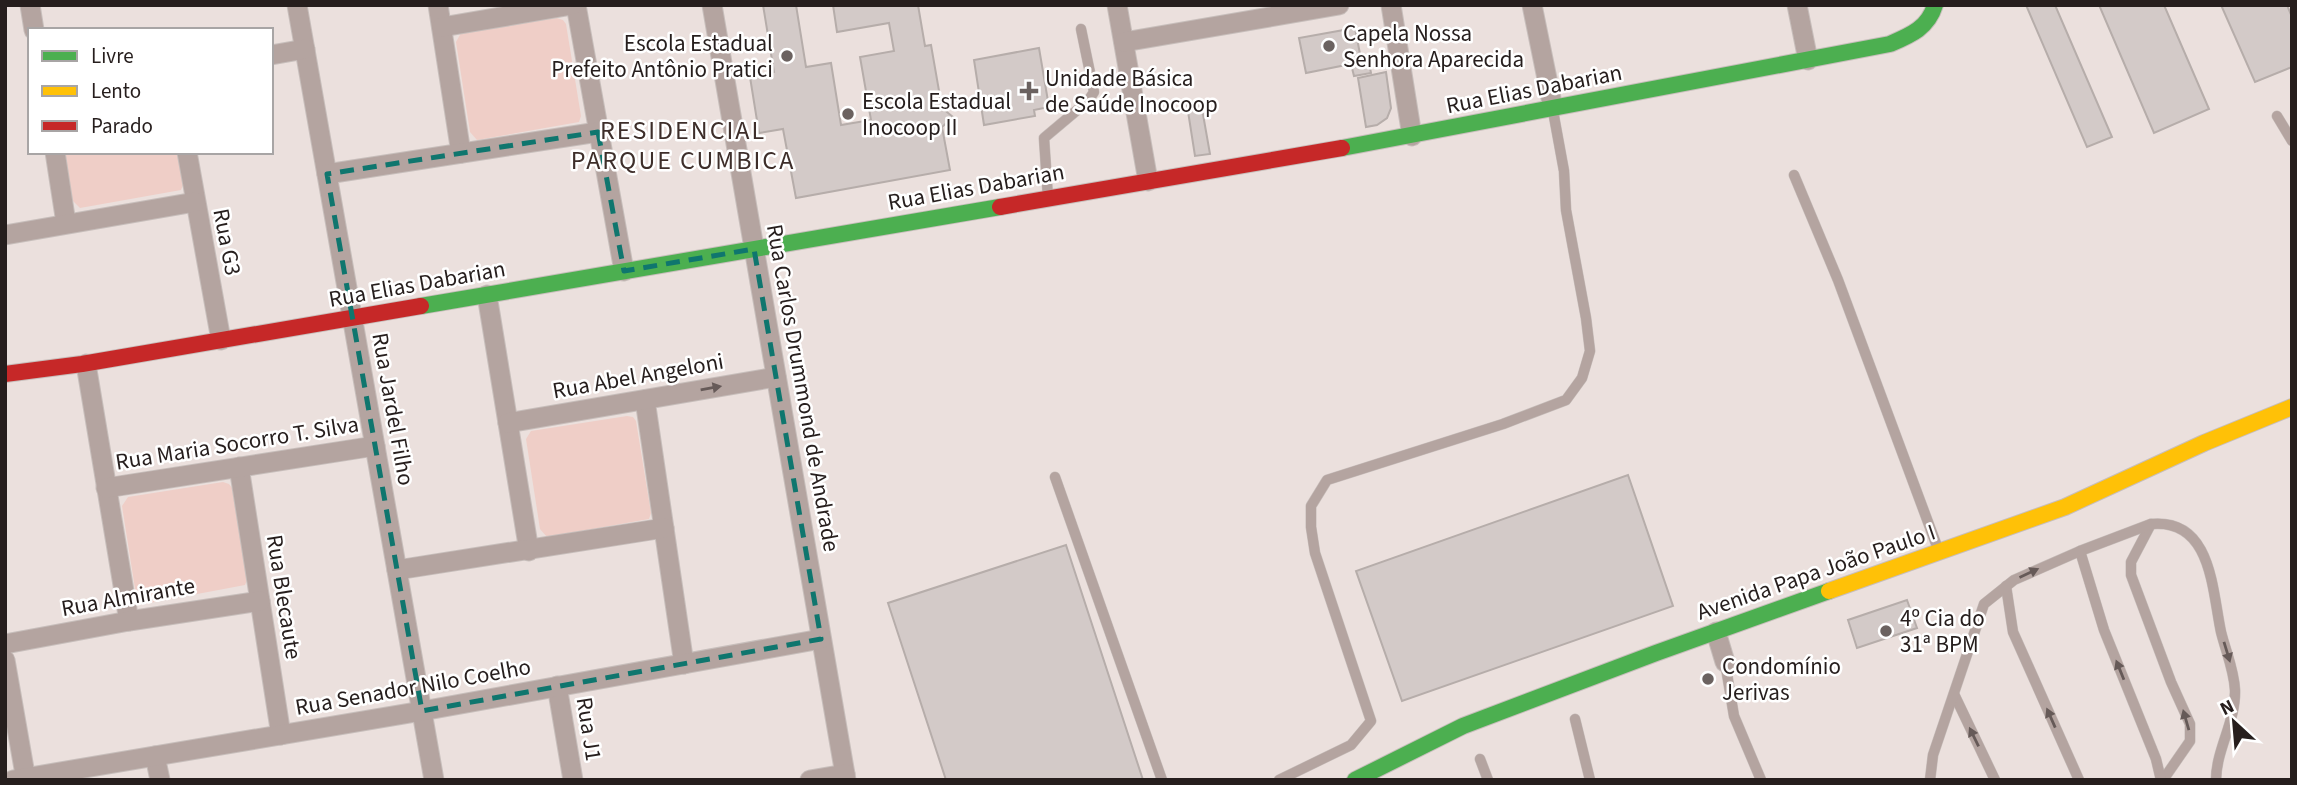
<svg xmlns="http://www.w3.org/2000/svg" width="2297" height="785" font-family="'Source Sans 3',sans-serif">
<rect width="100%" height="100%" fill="#ebe0dd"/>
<g fill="#efcec7">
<polygon points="557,18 563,20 566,24 581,116 579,122 477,140 470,132 456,42 461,33"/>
<polygon points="65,152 178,152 183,185 181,190 80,208 72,200"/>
<polygon points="627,416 633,417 636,421 651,513 649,519 547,537 540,529 526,439 531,431"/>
<polygon points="223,482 229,484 232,488 247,580 245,585 144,604 136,595 122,506 128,497"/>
</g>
<g fill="#d3cac8" stroke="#b6adaa" stroke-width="2">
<polygon points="763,5 796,5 806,67 831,63 841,125 871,120 860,57 894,51 889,23 837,32 833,5 918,5 925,46 931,45 942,108 953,117 942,127 950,170 796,198 783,129 759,133 750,77 774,72"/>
<polygon points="2026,5 2055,5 2112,137 2087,147"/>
<polygon points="2099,5 2164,5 2209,109 2154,133"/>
<polygon points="2221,5 2287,5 2292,17 2292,67 2255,82"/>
<polygon points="1355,28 1360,54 1368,58 1371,73 1354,76 1351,64 1306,73 1299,38"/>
<polygon points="1039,48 1049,107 1034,110 1035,116 984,125 974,60"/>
<polygon points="1386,72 1391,108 1387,118 1377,125 1366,127 1358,78"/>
<polygon points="1201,103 1210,154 1195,156 1187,105"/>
<polygon points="1628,475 1673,606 1402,701 1356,571"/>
<polygon points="1066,545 1143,780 946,780 888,603"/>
<polygon points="1907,600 1917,628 1857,648 1848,620"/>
</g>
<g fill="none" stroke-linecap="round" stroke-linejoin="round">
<defs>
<g id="lane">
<polyline points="2277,116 2292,141"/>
<polyline points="1794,175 1838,280 1938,549"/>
<polyline points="1048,198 1044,138 1088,101 1094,92 1081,29"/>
<polyline points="1055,477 1162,780"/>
<polyline points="2151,524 2131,562 2131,575 2171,682 2190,724 2190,741 2163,780"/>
<polyline points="2080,551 2104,630 2156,759 2161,780"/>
<polyline points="2006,586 2013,632 2079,780"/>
<polyline points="1725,662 1734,716 1761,780"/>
<polyline points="1954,694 1995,780"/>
<polyline points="1575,719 1590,780"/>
<polyline points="1480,759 1488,780"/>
<polyline points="1279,780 1351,745 1371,721 1315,553 1311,527 1311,506 1327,480 1503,424 1566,400 1582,378 1590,351 1586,318 1566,210 1564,171 1553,111"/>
<path d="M 1930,780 L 1933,755 L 1984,604 L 2014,580 L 2080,551 L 2151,524 C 2212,518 2212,590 2221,632 C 2226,652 2234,670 2235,690 C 2236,721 2216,750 2216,780"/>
</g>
<g id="street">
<polyline points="30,5 34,30"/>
<polyline points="297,5 434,780"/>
<polyline points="438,5 461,153"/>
<polyline points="576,5 624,271"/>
<polyline points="712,5 846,780"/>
<polyline points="1117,5 1148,181"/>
<polyline points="1391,5 1412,136"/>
<polyline points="1532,5 1553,108"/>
<polyline points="1797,5 1808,60"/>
<polyline points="442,27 572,5"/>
<polyline points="1124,42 1339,5"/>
<polyline points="271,55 305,49"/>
<polyline points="55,152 66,223"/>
<polyline points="187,152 221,340"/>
<polyline points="327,174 598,132"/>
<polyline points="5,235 195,202"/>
<polyline points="487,295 529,551"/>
<polyline points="86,364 129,621"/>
<polyline points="645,400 684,664"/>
<polyline points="508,423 776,377"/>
<polyline points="239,467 281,735"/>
<polyline points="106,488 375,446"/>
<polyline points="397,570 664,528"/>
<polyline points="1716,632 1725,662"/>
<polyline points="5,644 129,621 260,601"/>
<polyline points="5,660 26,780"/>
<polyline points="557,686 573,780"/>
<polyline points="155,756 160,780"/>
<polyline points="13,780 422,711 821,639"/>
<polyline points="810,780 845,774"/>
</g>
<g id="fast">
<path d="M 1342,148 L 1890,44 C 1911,35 1928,28 1935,5"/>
<polyline points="421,306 1000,207"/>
<polyline points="1355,780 1463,726 1656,653 1829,591"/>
</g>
<polyline id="slow" points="1829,591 2065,507 2204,443 2292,407"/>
<g id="jam">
<polyline points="1000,207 1342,148"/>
<polyline points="5,374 82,364 421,306"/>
</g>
</defs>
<use href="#lane" stroke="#c7bebb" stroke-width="11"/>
<use href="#street" stroke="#c7bebb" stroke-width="21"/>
<use href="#fast" stroke="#c7bebb" stroke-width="18"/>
<use href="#slow" stroke="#c7bebb" stroke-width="18"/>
<use href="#jam" stroke="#c7bebb" stroke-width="18"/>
<use href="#lane" stroke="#b4a4a0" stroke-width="10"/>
<use href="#street" stroke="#b4a4a0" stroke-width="19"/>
<use href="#fast" stroke="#4caf50" stroke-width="16"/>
<use href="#slow" stroke="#ffc107" stroke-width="16"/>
<use href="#jam" stroke="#c62828" stroke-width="16"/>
</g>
<defs><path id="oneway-solid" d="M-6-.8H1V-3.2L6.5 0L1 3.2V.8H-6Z" transform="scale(1.75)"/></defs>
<g fill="#665a58">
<use href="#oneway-solid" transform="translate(711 388) rotate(-10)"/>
<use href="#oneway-solid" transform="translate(2029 573) rotate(-25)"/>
<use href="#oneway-solid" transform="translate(2227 652) rotate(73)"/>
<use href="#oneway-solid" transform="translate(2120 670) rotate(-112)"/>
<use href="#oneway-solid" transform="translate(2051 718) rotate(-114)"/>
<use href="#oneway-solid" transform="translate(2186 720) rotate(-106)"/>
<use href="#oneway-solid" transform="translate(1974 737) rotate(-116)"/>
</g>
<path fill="none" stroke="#0f766e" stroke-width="5" stroke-dasharray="14 9" stroke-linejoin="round" d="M 598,132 L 624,271 L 754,249 L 821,639 L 422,711 L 327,174 Z"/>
<g fill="#6b6260" stroke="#fff" stroke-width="2.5">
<circle cx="1329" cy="46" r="7"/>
<circle cx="787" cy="56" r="7"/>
<path d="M1025.5 80.5h7v7h7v7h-7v7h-7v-7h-7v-7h7z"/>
<circle cx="848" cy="114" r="7"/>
<circle cx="1886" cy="631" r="7"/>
<circle cx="1708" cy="679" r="7"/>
</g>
<g text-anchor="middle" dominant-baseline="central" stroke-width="5" stroke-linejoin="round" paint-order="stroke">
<g font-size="23" fill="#261e1d" stroke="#fff" text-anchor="start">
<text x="1343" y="33">Capela Nossa<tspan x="1343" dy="26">Senhora Aparecida</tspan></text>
<text x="773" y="43" text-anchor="end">Escola Estadual<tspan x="773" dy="26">Prefeito Antônio Pratici</tspan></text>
<text x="1045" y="78">Unidade Básica<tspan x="1045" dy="26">de Saúde Inocoop</tspan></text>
<text x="862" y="101">Escola Estadual<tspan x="862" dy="26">Inocoop II</tspan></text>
<text x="1900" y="618">4º Cia do<tspan x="1900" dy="26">31ª BPM</tspan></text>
<text x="1722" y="666">Condomínio<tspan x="1722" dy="26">Jerivas</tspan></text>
</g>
<g font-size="23" fill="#261e1d" stroke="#fff">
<text transform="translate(1534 89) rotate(-11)">Rua Elias Dabarian</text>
<text transform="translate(976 187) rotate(-10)">Rua Elias Dabarian</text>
<text transform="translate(227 242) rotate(79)">Rua G3</text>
<text transform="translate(417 284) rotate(-10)">Rua Elias Dabarian</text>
<text transform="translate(638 376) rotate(-10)">Rua Abel Angeloni</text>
<text transform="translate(803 388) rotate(80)">Rua Carlos Drummond de Andrade</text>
<text transform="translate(393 409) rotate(80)">Rua Jardel Filho</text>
<text transform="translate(237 443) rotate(-9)">Rua Maria Socorro T. Silva</text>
<text transform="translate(1816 572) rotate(-19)">Avenida Papa João Paulo I</text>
<text transform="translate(128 597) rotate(-10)">Rua Almirante</text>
<text transform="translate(284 597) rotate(81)">Rua Blecaute</text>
<text transform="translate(413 687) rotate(-10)">Rua Senador Nilo Coelho</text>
<text transform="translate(589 729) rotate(81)">Rua J1</text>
</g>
<g font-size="26" letter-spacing="2" fill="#3e2e2a" stroke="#fff">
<text x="683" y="130">RESIDENCIAL<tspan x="683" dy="30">PARQUE CUMBICA</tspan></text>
</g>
</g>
<rect width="2297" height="785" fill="none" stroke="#261e1d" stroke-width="14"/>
<rect x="28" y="28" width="245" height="126" fill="#ffffff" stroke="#a8a5a5" stroke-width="2"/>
<rect x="42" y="51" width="35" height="10" fill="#4caf50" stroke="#a8a5a5" stroke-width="2"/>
<text x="91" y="63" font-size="21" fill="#261e1d">Livre</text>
<rect x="42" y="86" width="35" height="10" fill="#ffc107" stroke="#a8a5a5" stroke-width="2"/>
<text x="91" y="98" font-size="21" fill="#261e1d">Lento</text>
<rect x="42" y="121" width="35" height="10" fill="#c62828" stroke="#a8a5a5" stroke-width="2"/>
<text x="91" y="133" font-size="21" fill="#261e1d">Parado</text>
<g transform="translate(2234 722) rotate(334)" stroke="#ffffff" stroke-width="5" paint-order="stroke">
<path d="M0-5L12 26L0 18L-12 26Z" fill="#261e1d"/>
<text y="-10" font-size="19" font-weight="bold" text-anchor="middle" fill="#261e1d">N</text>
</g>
</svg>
